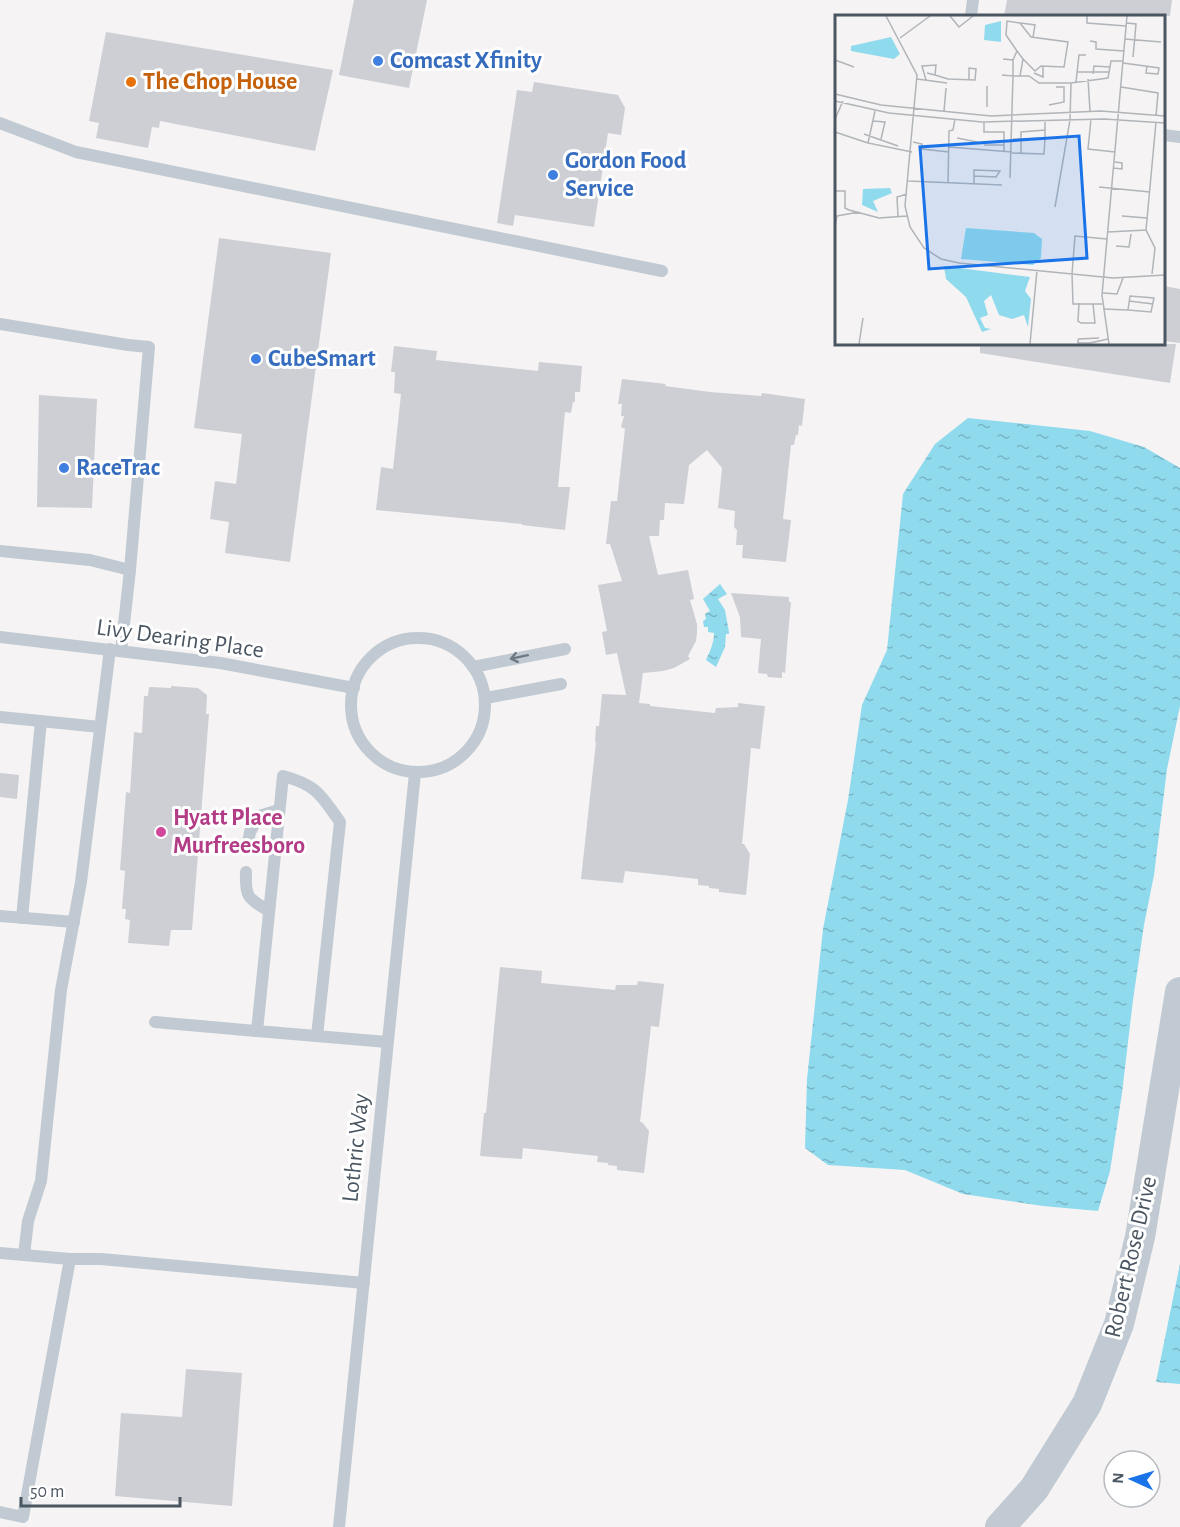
<svg xmlns="http://www.w3.org/2000/svg" width="1180" height="1527" font-family="'Alegreya Sans',sans-serif">
<defs>
<pattern id="water-ripples" width="26" height="14" patternUnits="userSpaceOnUse" patternTransform="scale(1.5)"><rect width="26" height="14" fill="#90daee"/><path d="M2 4q2-2 4 0t4 0M15 11q2-2 4 0t4 0" fill="none" stroke="#78b4c4"/></pattern>
</defs>
<rect width="100%" height="100%" fill="#f5f3f3"/>
<g fill="url(#water-ripples)">
<polygon points="968,418 1090,431 1144,447 1180,468 1180,706 1167,769 1154,875 1144,925 1133,1000 1122,1093 1110,1171 1098,1211 1043,1206 963,1194 905,1170 828,1165 805,1148 807,1079 823,929 848,800 862,705 887,650 903,494 935,444"/>
<path d="M 720,584 L 727,594 L 718,599 L 725,610 L 729,632 L 729,634 L 726,634 L 725,647 L 716,667 L 706,660 C 710,651 714,643 714,633 L 708,632 L 708,627 L 704,627 L 703,621 L 706,619 L 705,614 L 710,611 L 703,599 Z"/>
<polygon points="1180,1264 1180,1384 1156,1382"/>
</g>
<g fill="#cdcfd5">
<polygon points="354,0 427,0 409,88 339,75"/>
<polygon points="1007,0 1172,0 1170,16 1004,16"/>
<polygon points="106,32 333,70 315,151 160,121 159,128 152,127 148,148 96,138 99,123 89,121"/>
<polygon points="534,82 618,95 625,108 621,135 608,133 594,227 515,215 513,226 497,223 517,90 532,92"/>
<polygon points="219,238 331,253 290,562 225,553 229,522 210,519 215,481 236,484 242,434 194,428"/>
<polygon points="1164,286 1180,289 1180,343 1164,341"/>
<polygon points="980,344 1176,344 1170,383 980,353"/>
<polygon points="394,346 437,351 436,360 538,371 539,362 582,366 580,392 575,392 575,402 573,402 571,413 565,412 558,487 570,487 565,530 522,525 522,524 376,510 381,467 393,469 401,394 394,393 395,372 391,372"/>
<polygon points="622,379 666,384 665,386 710,392 761,396 762,393 805,399 802,426 799,425 798,435 796,435 794,445 791,445 783,519 791,520 786,562 742,558 743,545 736,545 737,530 734,527 735,511 718,508 722,468 707,450 689,465 684,504 665,503 664,520 660,520 659,536 649,536 658,575 688,570 694,599 690,600 697,624 697,633 696,641 688,656 690,659 674,668 663,671 643,673 639,703 650,704 650,706 715,713 716,708 738,707 738,703 765,706 760,749 751,748 742,844 744,844 750,854 746,895 719,892 719,889 709,888 709,886 698,885 698,879 625,871 623,883 581,879 596,742 595,742 596,726 599,726 602,694 626,695 617,653 606,655 602,632 607,631 598,585 622,581 610,544 606,544 611,501 617,501 625,429 621,427 624,416 621,416 622,404 618,404"/>
<polygon points="39,395 97,399 92,508 37,507"/>
<polygon points="731,593 789,597 789,602 791,602 788,635 785,673 782,672 782,678 768,677 767,674 758,673 761,639 741,637 740,617"/>
<polygon points="171,686 198,688 207,695 206,714 209,714 192,930 171,930 169,946 128,943 130,920 125,919 126,909 122,909 125,871 120,870 126,792 130,793 134,732 142,733 144,696 148,696 149,687 171,688"/>
<polygon points="0,773 19,775 17,799 0,797"/>
<polygon points="500,967 542,971 541,983 615,990 616,985 637,985 638,981 664,984 659,1027 651,1026 640,1122 642,1122 649,1131 644,1173 617,1170 617,1166 608,1165 608,1163 597,1162 598,1156 523,1148 522,1159 480,1156 484,1113 486,1113"/>
<polygon points="186,1369 242,1373 232,1506 115,1496 121,1413 182,1417"/>
</g>
<g fill="none" stroke-linecap="round" stroke-linejoin="round">
<g stroke="#c1cad2" stroke-width="12">
<polyline points="971,16 973,0"/>
<polyline points="0,123 76,152 662,271"/>
<polyline points="1164,135 1180,137"/>
<polyline points="0,324 128,345 149,347 130,570 121,651"/>
<polyline points="0,551 90,560 130,570"/>
<polyline points="0,637 220,663 354,688"/>
<circle cx="418" cy="705" r="67"/>
<polyline points="473,667 565,649"/>
<polyline points="486,698 561,684"/>
<polyline points="0,717 100,727"/>
<polyline points="247,849 250,832 259,816 279,810"/>
<path d="M 246,872 C 245,898 248,898 269,911"/>
<polyline points="0,916 74,922"/>
<polyline points="22,918 41,721"/>
<polyline points="155,1022 257,1031"/>
<path d="M 317,1036 L 340,822 C 321,795 317,785 283,776 L 257,1031 L 387,1042"/>
<polyline points="0,1253 70,1259 101,1259 364,1283"/>
<polyline points="24,1255 28,1221 41,1181 61,990 81,882 110,649"/>
<polyline points="0,1512 23,1517 70,1259"/>
<polyline points="339,1527 415,773"/>
</g>
<polyline stroke="#c1cad2" stroke-width="30" points="1000,1527 1034,1489 1087,1404 1119,1324 1140,1237 1180,992"/>
</g>
<defs><path id="oneway-shaft" d="M-6 0H5M1.5-3L5.5 0L1.5 3" fill="none" stroke-width="1.6" stroke-linecap="round" stroke-linejoin="round" transform="scale(1.5)"/></defs>
<use stroke="#6e7983" href="#oneway-shaft" transform="translate(519 657) rotate(168)"/>
<g fill="#3f7fe0" stroke="#fff" stroke-width="2">
<circle cx="378" cy="61" r="6"/>
<circle cx="553" cy="175" r="6"/>
<circle cx="256" cy="359" r="6"/>
<circle cx="64" cy="468" r="6"/>
</g>
<circle fill="#e8710a" stroke="#fff" stroke-width="2" cx="131" cy="82" r="6"/>
<circle fill="#d1479c" stroke="#fff" stroke-width="2" cx="161" cy="832" r="6"/>
<g text-anchor="middle" dominant-baseline="central" stroke-width="6" stroke-linejoin="round" paint-order="stroke">
<g font-size="24" font-weight="bold" fill="#366cbe" stroke="#fff" text-anchor="start">
<text x="390" y="61">Comcast Xfinity</text>
<text x="565" y="161">Gordon Food<tspan x="565" dy="28">Service</tspan></text>
<text x="268" y="359">CubeSmart</text>
<text x="76" y="468">RaceTrac</text>
</g>
<g font-size="24" font-weight="bold" fill="#c56008" stroke="#fff" text-anchor="start">
<text x="143" y="82">The Chop House</text>
</g>
<g font-size="24" fill="#4a5661" stroke="#fff">
<text transform="translate(180 639) rotate(8)">Livy Dearing Place</text>
<text transform="translate(356 1148) rotate(-84)">Lothric Way</text>
<text transform="translate(1131 1257) rotate(-77)">Robert Rose Drive</text>
</g>
<g font-size="24" font-weight="bold" fill="#b23c85" stroke="#fff" text-anchor="start">
<text x="173" y="818">Hyatt Place<tspan x="173" dy="28">Murfreesboro</tspan></text>
</g>
</g>
<g transform="translate(835 15)">
<rect width="330" height="330" fill="#f5f3f3"/>
<path d="M 166,6 L 166,27 L 149,25 L 150,10 ZM 56,22 L 65,39 L 59,44 L 16,36 L 16,31 ZM 55,173 L 57,178 L 38,186 L 43,197 L 27,190 L 28,174 ZM 131,213 L 199,218 L 207,224 L 206,243 L 198,250 L 126,244 ZM 109,251 L 195,262 L 190,276 L 196,284 L 193,312 L 189,300 L 177,304 L 164,300 L 156,280 L 149,286 L 153,300 L 145,303 L 150,313 L 156,314 L 147,317 L 131,282 L 111,264 Z" fill="#90daee"/>
<path fill="none" stroke="#b1b4b9" stroke-width="1.5" d="M 51,1 L 82,60 L 70,191 L 75,212 L 89,233 L 106,244 L 124,248 L 278,263 L 330,260M 115,1 L 124,12 L 138,1M 252,1 L 252,8 L 291,11M 186,8 L 200,10 L 198,22M 292,8 L 301,9 L 298,42M 65,23 L 95,1M 290,24 L 326,27M 255,26 L 261,27 L 261,34 L 289,36M 182,36 L 171,20 L 172,6 L 185,8 L 196,22 L 233,27 L 229,52 L 206,51 L 200,56 L 188,44M 0,45 L 19,52M 178,45 L 182,36 L 188,44 L 185,61M 288,48 L 324,53 L 323,59 L 311,58 L 312,51M 242,57 L 274,57M 199,58 L 208,62 L 208,51M 258,59 L 259,51 L 275,52M 100,60 L 113,64 L 140,65 L 141,54 L 134,53 L 134,64M 167,60 L 178,61 L 178,45 L 168,44M 82,64 L 112,68M 253,64 L 255,96M 91,65 L 87,51 L 101,50 L 100,60 L 92,58M 241,67 L 244,40 L 251,40M 286,72 L 323,78 L 321,101M 0,79 L 46,90 L 156,101 L 266,96 L 330,101M 0,86 L 54,98 L 147,107 L 269,104 L 330,108M 214,90 L 229,87 L 229,72 L 221,72M 152,92 L 152,71M 40,96 L 33,128 L 77,137M 109,96 L 111,73M 0,104 L 8,86M 256,104 L 253,134 L 280,137M 38,106 L 50,107 L 46,124M 149,107 L 149,117 L 169,117 L 169,137M 0,117 L 33,128M 29,119 L 63,131M 122,123 L 142,127M 178,124 L 210,123 L 210,107M 78,127 L 87,129 L 87,134 L 114,137M 149,130 L 169,130M 114,132 L 177,137M 177,138 L 209,139 L 210,123M 186,139 L 186,117 L 210,115M 278,153 L 287,154 L 287,148 L 280,147M 175,163 L 178,61 L 194,61 L 204,68 L 236,68 L 273,63 L 276,46 L 288,46M 73,166 L 167,170M 113,168 L 114,116 L 118,115 L 120,104M 139,169 L 139,155 L 165,156 L 161,162 L 139,161M 264,172 L 315,177M 0,176 L 10,176 L 10,193 L 14,195 L 44,203 L 72,201M 220,192 L 235,105 L 236,68M 287,201 L 312,203M 63,202 L 62,182 L 72,179M 0,211 L 2,201 L 24,197M 273,217 L 311,215M 281,231 L 294,232 L 296,219M 317,259 L 320,233 L 311,215 L 321,107M 268,278 L 282,279 L 288,263M 294,286 L 318,289M 244,288 L 243,306 L 246,308 L 260,308 L 258,289M 267,289 L 238,289 L 237,259 L 240,221 L 272,224M 268,294 L 293,295 L 295,281 L 319,283 L 316,297 L 293,295M 243,324 L 243,328 L 255,328 L 273,324M 243,324 L 264,323M 24,329 L 28,303M 195,329 L 202,255M 274,329 L 267,280 L 292,1"/>
<path fill="#1a73e8" fill-opacity="0.15" stroke="#1a73e8" stroke-width="3" d="M 244,121 L 252,243 L 94,254 L 85,132 Z"/>
<rect width="330" height="330" fill="none" stroke="#4a5661" stroke-width="3"/>
</g>
<g transform="translate(1132 1479) rotate(274)"><circle r="28" fill="#ffffff" stroke="#b7bbc0" stroke-width="1.5"/>
<path d="M0-4.5L10 22L0 15L-10 22Z" fill="#1a73e8"/>
<text y="-9" font-size="16" font-weight="bold" text-anchor="middle" fill="#4a5661">N</text>
</g>
<path d="M21 1497v9h159v-9" fill="none" stroke="#4a5661" stroke-width="3"/>
<text x="30" y="1497" font-size="18" fill="#4a5661" stroke="#ffffff" stroke-width="4.5" paint-order="stroke">50 m</text>
</svg>
